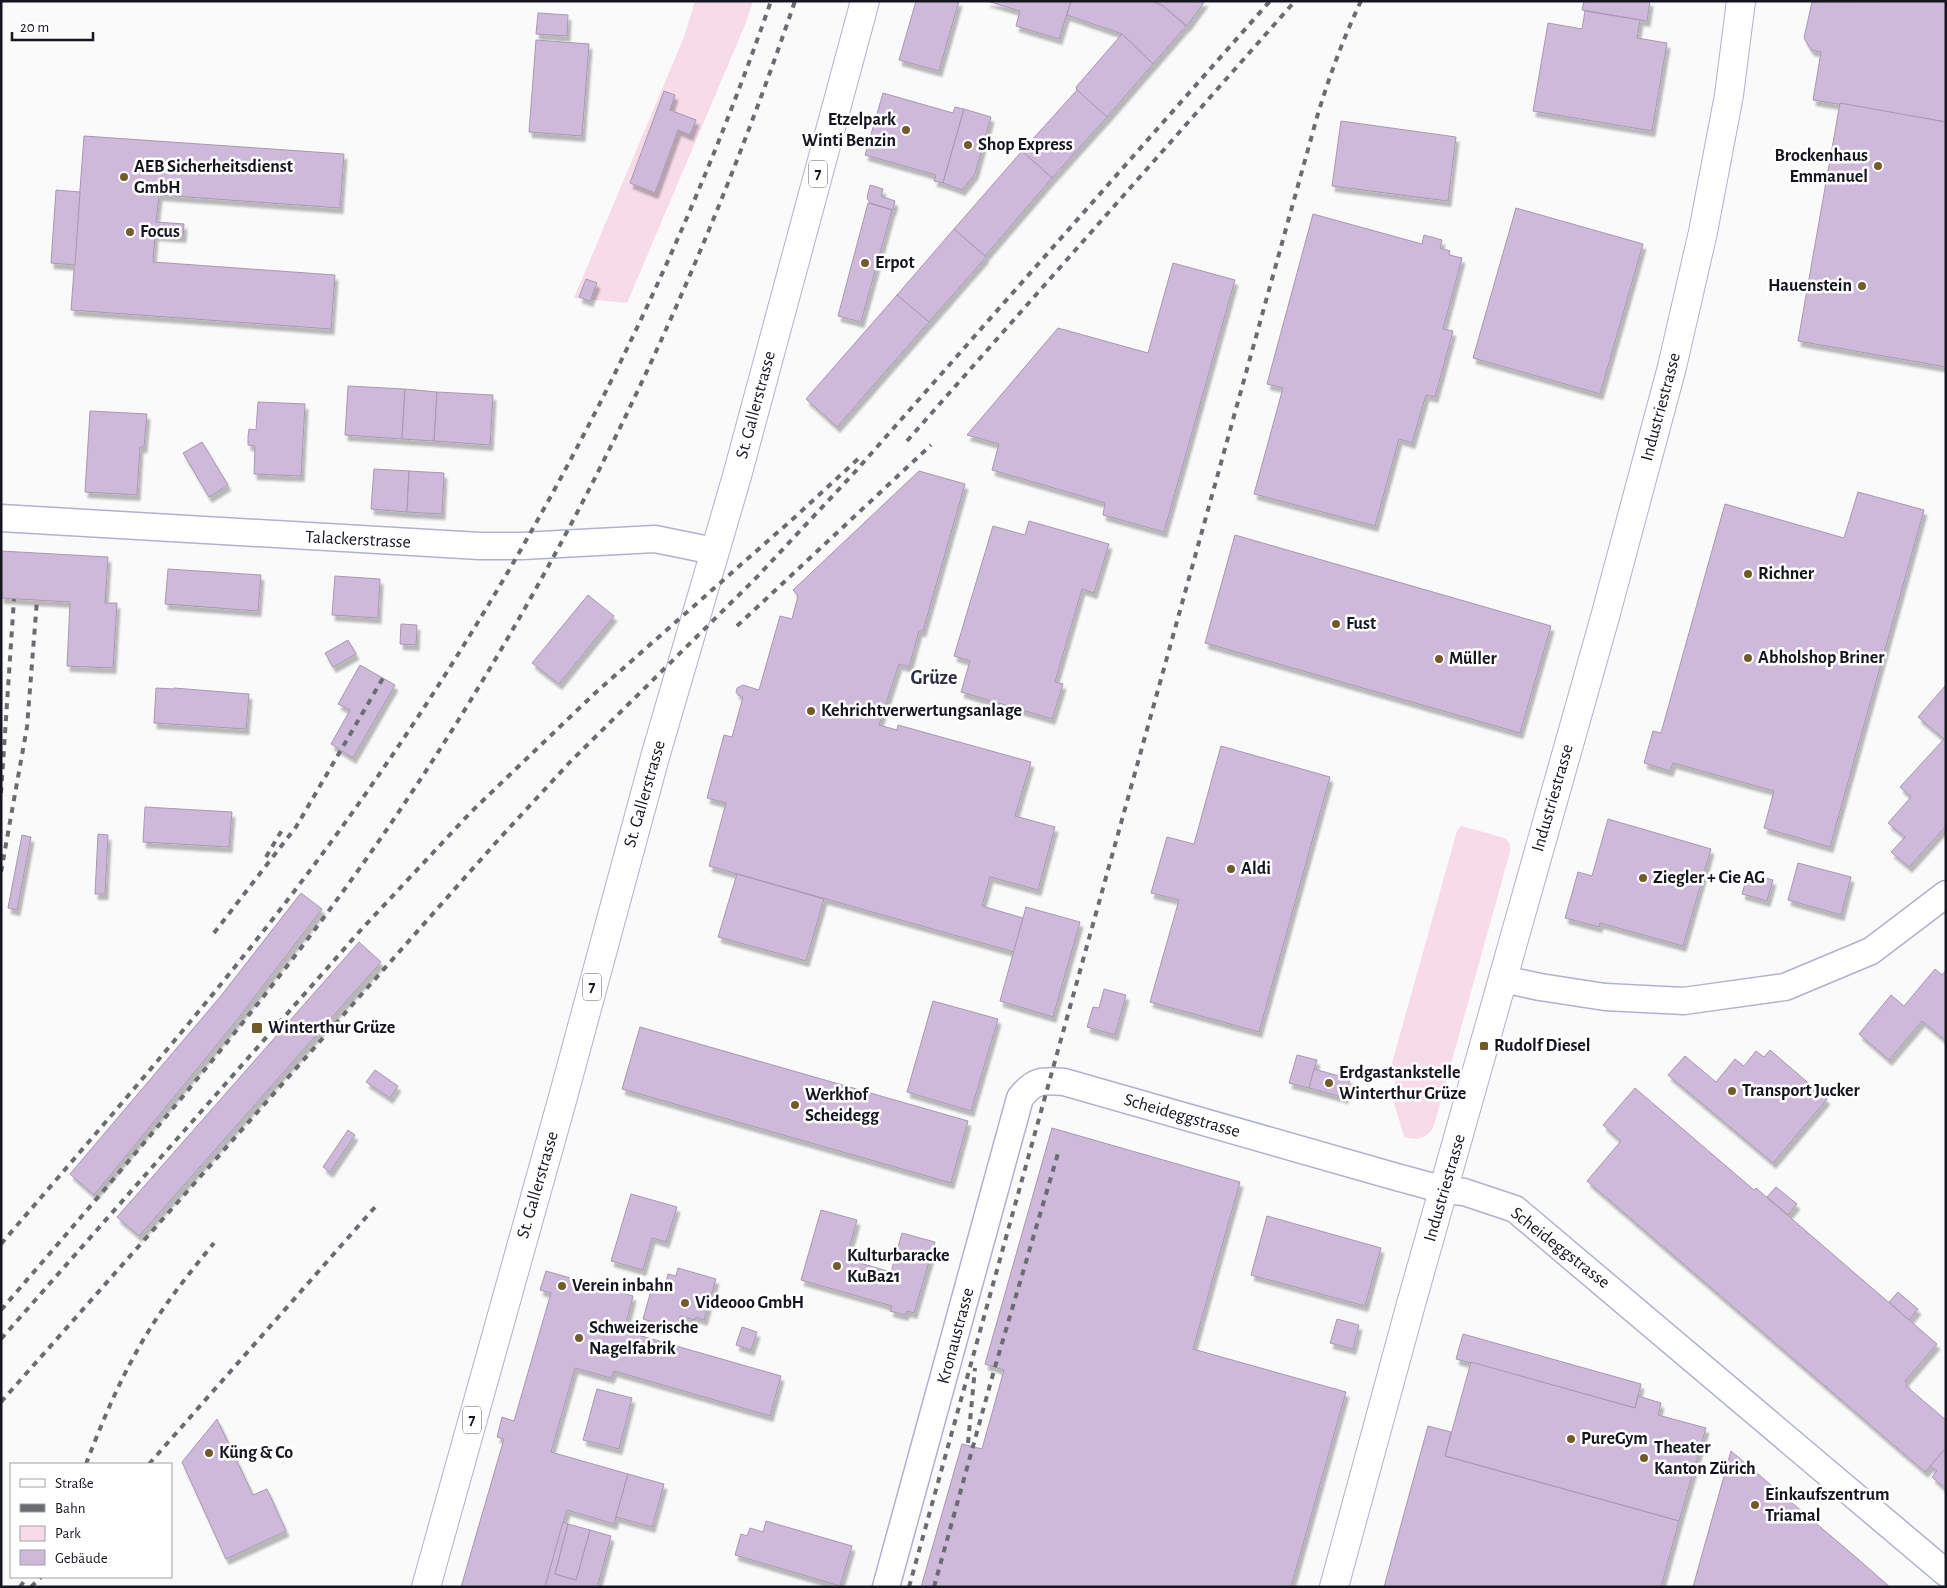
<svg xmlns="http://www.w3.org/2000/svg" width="1947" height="1588" font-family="'Alegreya Sans',sans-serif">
<defs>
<filter id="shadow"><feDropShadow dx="3" dy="5.5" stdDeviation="1" flood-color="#0004"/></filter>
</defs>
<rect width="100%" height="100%" fill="#fafafa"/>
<g fill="#f7dbe9">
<polygon points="695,1 753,1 745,25 627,303 574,298 684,37"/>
<path d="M 1461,826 L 1505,838 L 1510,844 L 1510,852 L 1434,1125 C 1429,1138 1418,1141 1404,1137 L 1392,1096 L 1395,1082 L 1392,1063 L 1457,831 Z"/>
</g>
<g fill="#ceb9db" stroke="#a798b0" filter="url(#shadow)">
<polygon points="916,1 959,1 939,71 899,60"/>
<polygon points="987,1 1071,1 1059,39 1016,26 1020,11"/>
<polygon points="1071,1 1151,1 1162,5 1186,26 1153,64 1122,34 1067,15"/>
<polygon points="1151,1 1205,1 1187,26 1162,5"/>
<polygon points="1584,1 1650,1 1647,21 1582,10"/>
<polygon points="1946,1 1946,122 1813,100 1821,52 1811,50 1804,38 1812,2"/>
<polygon points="1585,11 1640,20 1637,38 1667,43 1652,131 1533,111 1548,23 1582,29"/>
<polygon points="538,13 568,15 567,36 536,34"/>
<polygon points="1122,34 1153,64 1107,117 1077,90 1076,87"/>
<polygon points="536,40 589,44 582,136 529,132"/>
<polygon points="1077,90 1107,117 1052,178 1022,151"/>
<polygon points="664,91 675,95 670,110 696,120 690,135 678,130 655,193 630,183"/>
<polygon points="883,93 953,113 955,107 964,109 943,183 934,181 936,175 865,155"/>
<polygon points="1840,103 1946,122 1946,367 1798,341"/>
<polygon points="964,109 991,117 975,174 962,190 943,183"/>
<polygon points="1341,121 1456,137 1448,201 1332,186"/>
<polygon points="84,136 344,154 340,208 159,195 156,222 184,224 183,237 155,235 153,262 335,275 331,329 71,310"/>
<polygon points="1022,151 1052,178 985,256 954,229"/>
<polygon points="870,185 883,189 881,196 895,201 893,210 870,203 867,198"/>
<polygon points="56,190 80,192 75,265 51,263"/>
<polygon points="868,203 892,210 861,322 838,316"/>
<polygon points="1516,208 1643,244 1600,394 1473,358"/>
<polygon points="1313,214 1422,244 1424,235 1442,240 1440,248 1450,251 1449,255 1462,258 1443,329 1453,331 1435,397 1426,395 1412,443 1399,439 1375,526 1254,494 1283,388 1267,384"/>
<polygon points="954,229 986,257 929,322 897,295"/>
<polygon points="1173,263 1235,280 1164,532 1103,515 1105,503 992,470 999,444 967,435 1058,328 1148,353"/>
<polygon points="586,279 597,283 590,301 579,297"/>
<polygon points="897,295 929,322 837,427 806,399"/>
<polygon points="348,386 405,389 402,439 345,435"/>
<polygon points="405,389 437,392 434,441 402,439"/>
<polygon points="437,392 493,395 490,445 434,441"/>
<polygon points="258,402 305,404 301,476 254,474 255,446 248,445 248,437 249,429 256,430"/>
<polygon points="90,411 147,414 144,447 140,447 137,495 85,492"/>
<polygon points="202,442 228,485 209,497 183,453"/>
<polygon points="374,469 409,471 407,512 371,509"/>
<polygon points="409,471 444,473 442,514 407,512"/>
<polygon points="919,471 965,484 923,631 919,631 909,667 899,664 879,725 897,730 898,725 1031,762 1015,816 1055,827 1038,890 990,877 982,906 1023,918 1014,952 709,866 726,803 707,798 724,735 732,737 743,697 738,695 736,692 737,688 743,685 759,690 780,616 792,619 798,596 793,590"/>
<polygon points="1858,492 1924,510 1830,847 1764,828 1774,791 1673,763 1670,771 1644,763 1653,731 1661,733 1725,504 1844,538"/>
<polygon points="1029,521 1109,544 1094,593 1082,589 1055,682 1063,684 1052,719 961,692 970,661 954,656 993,526 1025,535"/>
<polygon points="1235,535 1551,626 1520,733 1205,643"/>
<polygon points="1,551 108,557 105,603 117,603 113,668 67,666 70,602 1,598"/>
<polygon points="168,569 261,575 258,611 165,604"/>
<polygon points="335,576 380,579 378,618 332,615"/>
<polygon points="588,595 614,616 559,684 532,663"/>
<polygon points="401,624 417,625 416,645 400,644"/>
<polygon points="348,640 356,654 333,667 325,653"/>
<polygon points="360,665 395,685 353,758 331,744 350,710 338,704"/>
<polygon points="1946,685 1946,826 1909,867 1891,852 1905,837 1888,823 1911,797 1900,787 1944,739 1918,717"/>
<polygon points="156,688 174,689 174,688 249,694 246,729 154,723"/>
<polygon points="1221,746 1330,777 1259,1032 1150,1002 1179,900 1151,893 1167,837 1194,844"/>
<polygon points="145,807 232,812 229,847 143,842"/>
<polygon points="1608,819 1711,849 1683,946 1600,923 1599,927 1565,918 1578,872 1592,876"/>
<polygon points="98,834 108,835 105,894 95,894"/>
<polygon points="22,835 31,837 17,910 8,908"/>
<polygon points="1798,863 1851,877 1841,915 1788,900"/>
<polygon points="1748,873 1773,880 1767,901 1742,894"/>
<polygon points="737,874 824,899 806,961 718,937"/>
<polygon points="301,893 322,909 237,1020 94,1195 70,1174 220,997"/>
<polygon points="1026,907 1080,922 1053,1017 1000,1001"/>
<polygon points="359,942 381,962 139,1236 117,1217"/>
<polygon points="1935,969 1942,975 1946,970 1946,1041 1922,1021 1889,1060 1859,1034 1891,995 1904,1006"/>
<polygon points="1104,989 1126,995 1115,1035 1087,1027 1093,1007 1099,1008"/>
<polygon points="933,1001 998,1019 971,1111 907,1092"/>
<polygon points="640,1027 968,1121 951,1183 622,1089"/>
<polygon points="1770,1050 1827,1099 1773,1163 1668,1075 1685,1056 1716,1082 1735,1059 1744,1066 1756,1051 1764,1057"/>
<polygon points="1297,1055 1317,1060 1309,1088 1289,1083"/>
<polygon points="1314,1069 1350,1079 1345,1098 1309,1088"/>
<polygon points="375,1070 398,1086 390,1098 366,1082"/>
<polygon points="1635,1088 1754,1190 1756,1188 1937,1344 1905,1381 1907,1384 1906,1386 1946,1420 1946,1448 1925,1472 1587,1181 1621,1141 1603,1125"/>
<polygon points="1052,1128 1240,1182 1193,1349 1346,1392 1291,1587 921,1587 962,1444 982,1449 1004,1370 985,1364"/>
<polygon points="348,1130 355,1135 330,1172 323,1167"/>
<polygon points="1776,1187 1797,1204 1788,1215 1767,1197"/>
<polygon points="631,1194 677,1207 666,1242 652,1238 643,1270 611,1261"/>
<polygon points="821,1210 857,1220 846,1259 891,1272 902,1233 935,1242 914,1313 907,1311 905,1315 890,1311 892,1306 801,1280"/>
<polygon points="1267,1216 1381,1248 1365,1306 1251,1275"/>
<polygon points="678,1268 716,1279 704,1320 696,1317 695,1320 680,1316 677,1329 643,1319 652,1287 664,1290 668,1274 676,1276"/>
<polygon points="546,1271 633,1296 624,1331 781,1376 770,1416 614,1371 611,1378 575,1368 551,1452 628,1474 614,1524 567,1510 545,1587 461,1587 504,1439 497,1437 502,1417 514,1421 551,1293 540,1290"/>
<polygon points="1898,1292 1918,1309 1909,1320 1889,1302"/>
<polygon points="1337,1319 1359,1325 1353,1349 1330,1343"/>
<polygon points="742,1327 757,1332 751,1350 736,1345"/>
<polygon points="1463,1334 1641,1384 1635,1408 1456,1359"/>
<polygon points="1471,1362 1635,1408 1638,1396 1661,1403 1658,1415 1706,1428 1679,1521 1445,1456"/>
<polygon points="597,1389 632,1398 619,1449 583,1440"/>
<polygon points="217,1419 253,1495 267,1489 286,1531 226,1559 182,1462"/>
<polygon points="1428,1426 1451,1432 1445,1456 1679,1521 1661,1587 1384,1587"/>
<polygon points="1946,1448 1946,1489 1932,1477 1937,1471 1930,1466"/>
<polygon points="1731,1451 1858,1559 1890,1587 1693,1587"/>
<polygon points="628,1474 664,1484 652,1527 616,1517"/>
<polygon points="766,1521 852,1546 840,1586 735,1555 741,1534 747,1536 750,1528 763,1532"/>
<polygon points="563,1522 568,1524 555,1574 576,1580 590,1530 611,1536 598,1585 605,1587 545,1587"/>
<polygon points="568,1524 590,1530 576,1580 555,1574"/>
</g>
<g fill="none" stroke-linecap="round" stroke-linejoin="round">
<defs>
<g id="minor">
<polyline points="1,518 480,546 522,546 655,539 714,551"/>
<polyline points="1503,979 1540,987 1605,997 1684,1001 1785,987 1871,951 1946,894"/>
<path d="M 886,1587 L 1020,1098 C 1034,1080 1042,1080 1064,1082 L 1393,1176 L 1444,1190 L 1464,1192 L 1515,1209 L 1946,1573"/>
</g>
<polyline id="tertiary" points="1334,1587 1411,1304 1605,617 1672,367 1703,232 1729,95 1741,1"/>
<polyline id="primary" points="426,1587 563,1097 655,757 737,476 865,1"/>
</defs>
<use href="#minor" stroke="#afb2cd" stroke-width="29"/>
<use href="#tertiary" stroke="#afb2cd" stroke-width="30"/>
<use href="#primary" stroke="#afb2cd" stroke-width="30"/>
<use href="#minor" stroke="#fff" stroke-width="26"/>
<use href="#tertiary" stroke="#fff" stroke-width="28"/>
<use href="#primary" stroke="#fff" stroke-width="28"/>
<g stroke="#6b6c72" stroke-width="4" stroke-dasharray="6 6" stroke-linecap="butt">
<polyline points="907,441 1295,1"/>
<polyline points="737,626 931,445"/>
<polyline points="1,793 14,599"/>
<polyline points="266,857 282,830"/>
<polyline points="1,872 27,727 37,600"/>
<polyline points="214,933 296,827 383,678"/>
<path d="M 1,1244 C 115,1111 231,979 334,838 C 519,584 668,298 771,1"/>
<path d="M 1,1310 C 126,1165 251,1021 362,865 C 549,601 691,307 795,1"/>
<polyline points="1,1339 359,932 471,812 594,694 795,517 858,459"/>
<polyline points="1,1402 499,839 570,762 756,578 854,473 1270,1"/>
<polyline points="968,1443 975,1368"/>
<path d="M 86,1464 C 101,1425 117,1386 138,1349 C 159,1311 186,1277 214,1243"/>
<polyline points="149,1464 376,1206"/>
<polyline points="20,1587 27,1577"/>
<polyline points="31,1587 41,1577"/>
<path d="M 909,1587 L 1317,117 C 1329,77 1343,39 1361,1"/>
<polyline points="934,1587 995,1367 1059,1150"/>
</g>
</g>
<g fill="#725b2b" stroke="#fff" stroke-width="2">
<circle cx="906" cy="130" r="5"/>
<circle cx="968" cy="145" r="5"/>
<circle cx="1878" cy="166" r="5"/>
<circle cx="124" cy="177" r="5"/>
<circle cx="130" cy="232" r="5"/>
<circle cx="865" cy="263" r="5"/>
<circle cx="1862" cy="286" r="5"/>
<circle cx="1748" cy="574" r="5"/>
<circle cx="1336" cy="624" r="5"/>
<circle cx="1748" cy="658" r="5"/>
<circle cx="1439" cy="659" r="5"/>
<circle cx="811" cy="711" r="5"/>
<circle cx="1231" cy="869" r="5"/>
<circle cx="1643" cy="878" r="5"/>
<rect x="251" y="1022" width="12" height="12" rx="2.5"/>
<rect x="1479" y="1041" width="10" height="10" rx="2.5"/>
<circle cx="1329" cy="1083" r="5"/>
<circle cx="1732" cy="1091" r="5"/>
<circle cx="795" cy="1105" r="5"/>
<circle cx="837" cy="1266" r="5"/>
<circle cx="562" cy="1286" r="5"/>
<circle cx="685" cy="1303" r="5"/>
<circle cx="579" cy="1338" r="5"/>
<circle cx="1571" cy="1439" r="5"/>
<circle cx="209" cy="1453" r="5"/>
<circle cx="1644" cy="1458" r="5"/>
<circle cx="1755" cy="1505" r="5"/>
</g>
<g text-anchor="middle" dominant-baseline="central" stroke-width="5" stroke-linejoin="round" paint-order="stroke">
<g fill="#fff" stroke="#5b5c63" stroke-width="1">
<rect x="809" y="160.5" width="18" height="27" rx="4"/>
<rect x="583" y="973.5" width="18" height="27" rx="4"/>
<rect x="463" y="1406.5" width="18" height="27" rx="4"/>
</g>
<g font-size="16" font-weight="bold" fill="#151620">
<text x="818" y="174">7</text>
<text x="592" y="987">7</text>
<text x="472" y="1420">7</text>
</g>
<g font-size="18" font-weight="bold" fill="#151620" stroke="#fff" text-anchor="start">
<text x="896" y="120" text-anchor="end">Etzelpark<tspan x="896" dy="21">Winti Benzin</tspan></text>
<text x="978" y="145">Shop Express</text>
<text x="1868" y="156" text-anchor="end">Brockenhaus<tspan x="1868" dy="21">Emmanuel</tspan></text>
<text x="134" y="167">AEB Sicherheitsdienst<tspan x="134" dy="21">GmbH</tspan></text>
<text x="140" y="232">Focus</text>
<text x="875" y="263">Erpot</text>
<text x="1852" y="286" text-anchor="end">Hauenstein</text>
<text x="1758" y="574">Richner</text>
<text x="1346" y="624">Fust</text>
<text x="1758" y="658">Abholshop Briner</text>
<text x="1449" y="659">Müller</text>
<text x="821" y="711">Kehrichtverwertungsanlage</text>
<text x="1241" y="869">Aldi</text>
<text x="1653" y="878">Ziegler + Cie AG</text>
<text x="268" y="1028">Winterthur Grüze</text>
<text x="1494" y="1046">Rudolf Diesel</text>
<text x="1339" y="1073">Erdgastankstelle<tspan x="1339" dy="21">Winterthur Grüze</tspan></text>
<text x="1742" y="1091">Transport Jucker</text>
<text x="805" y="1095">Werkhof<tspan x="805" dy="21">Scheidegg</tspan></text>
<text x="847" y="1256">Kulturbaracke<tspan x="847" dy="21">KuBa21</tspan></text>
<text x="572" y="1286">Verein inbahn</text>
<text x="695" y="1303">Videooo GmbH</text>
<text x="589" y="1328">Schweizerische<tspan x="589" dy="21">Nagelfabrik</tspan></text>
<text x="1581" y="1439">PureGym</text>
<text x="1654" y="1448">Theater<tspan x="1654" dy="21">Kanton Zürich</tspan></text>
<text x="219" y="1453">Küng &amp; Co</text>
<text x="1765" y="1495">Einkaufszentrum<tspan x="1765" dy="21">Triamal</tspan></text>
</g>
<g font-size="18" fill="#151620" stroke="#fff">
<text transform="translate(756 405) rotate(-75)">St. Gallerstrasse</text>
<text transform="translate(1661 407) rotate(-75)">Industriestrasse</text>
<text transform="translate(358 540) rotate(3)">Talackerstrasse</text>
<text transform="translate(645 794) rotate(-74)">St. Gallerstrasse</text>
<text transform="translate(1553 798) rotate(-74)">Industriestrasse</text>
<text transform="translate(1182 1116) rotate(16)">Scheideggstrasse</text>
<text transform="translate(538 1185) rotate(-74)">St. Gallerstrasse</text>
<text transform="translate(1445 1188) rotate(-74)">Industriestrasse</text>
<text transform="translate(1560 1248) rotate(38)">Scheideggstrasse</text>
<text transform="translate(956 1336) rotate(-75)">Kronaustrasse</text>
</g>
<g font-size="20" font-weight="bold" fill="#2d2f45" stroke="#fff">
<text x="934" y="678">Grüze</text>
</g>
</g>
<rect width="1947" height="1588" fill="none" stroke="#151620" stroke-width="5"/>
<rect x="10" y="1463" width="162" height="115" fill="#ffffff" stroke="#a1a2a6"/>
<rect x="20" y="1479" width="25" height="8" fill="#ffffff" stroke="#a1a2a6"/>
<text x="55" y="1488" font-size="15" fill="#151620">Straße</text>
<rect x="20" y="1504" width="25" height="8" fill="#6b6c72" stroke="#a1a2a6"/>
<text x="55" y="1513" font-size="15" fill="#151620">Bahn</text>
<rect x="20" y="1526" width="25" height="15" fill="#f7dbe9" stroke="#a1a2a6"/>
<text x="55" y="1538" font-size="15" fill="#151620">Park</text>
<rect x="20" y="1550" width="25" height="15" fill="#ceb9db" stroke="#a1a2a6"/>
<text x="55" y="1563" font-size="15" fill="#151620">Gebäude</text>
<path d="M12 32v8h81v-8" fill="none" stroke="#151620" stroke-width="2.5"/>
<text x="20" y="32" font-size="15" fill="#151620" stroke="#ffffff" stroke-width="4" paint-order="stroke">20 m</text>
</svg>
